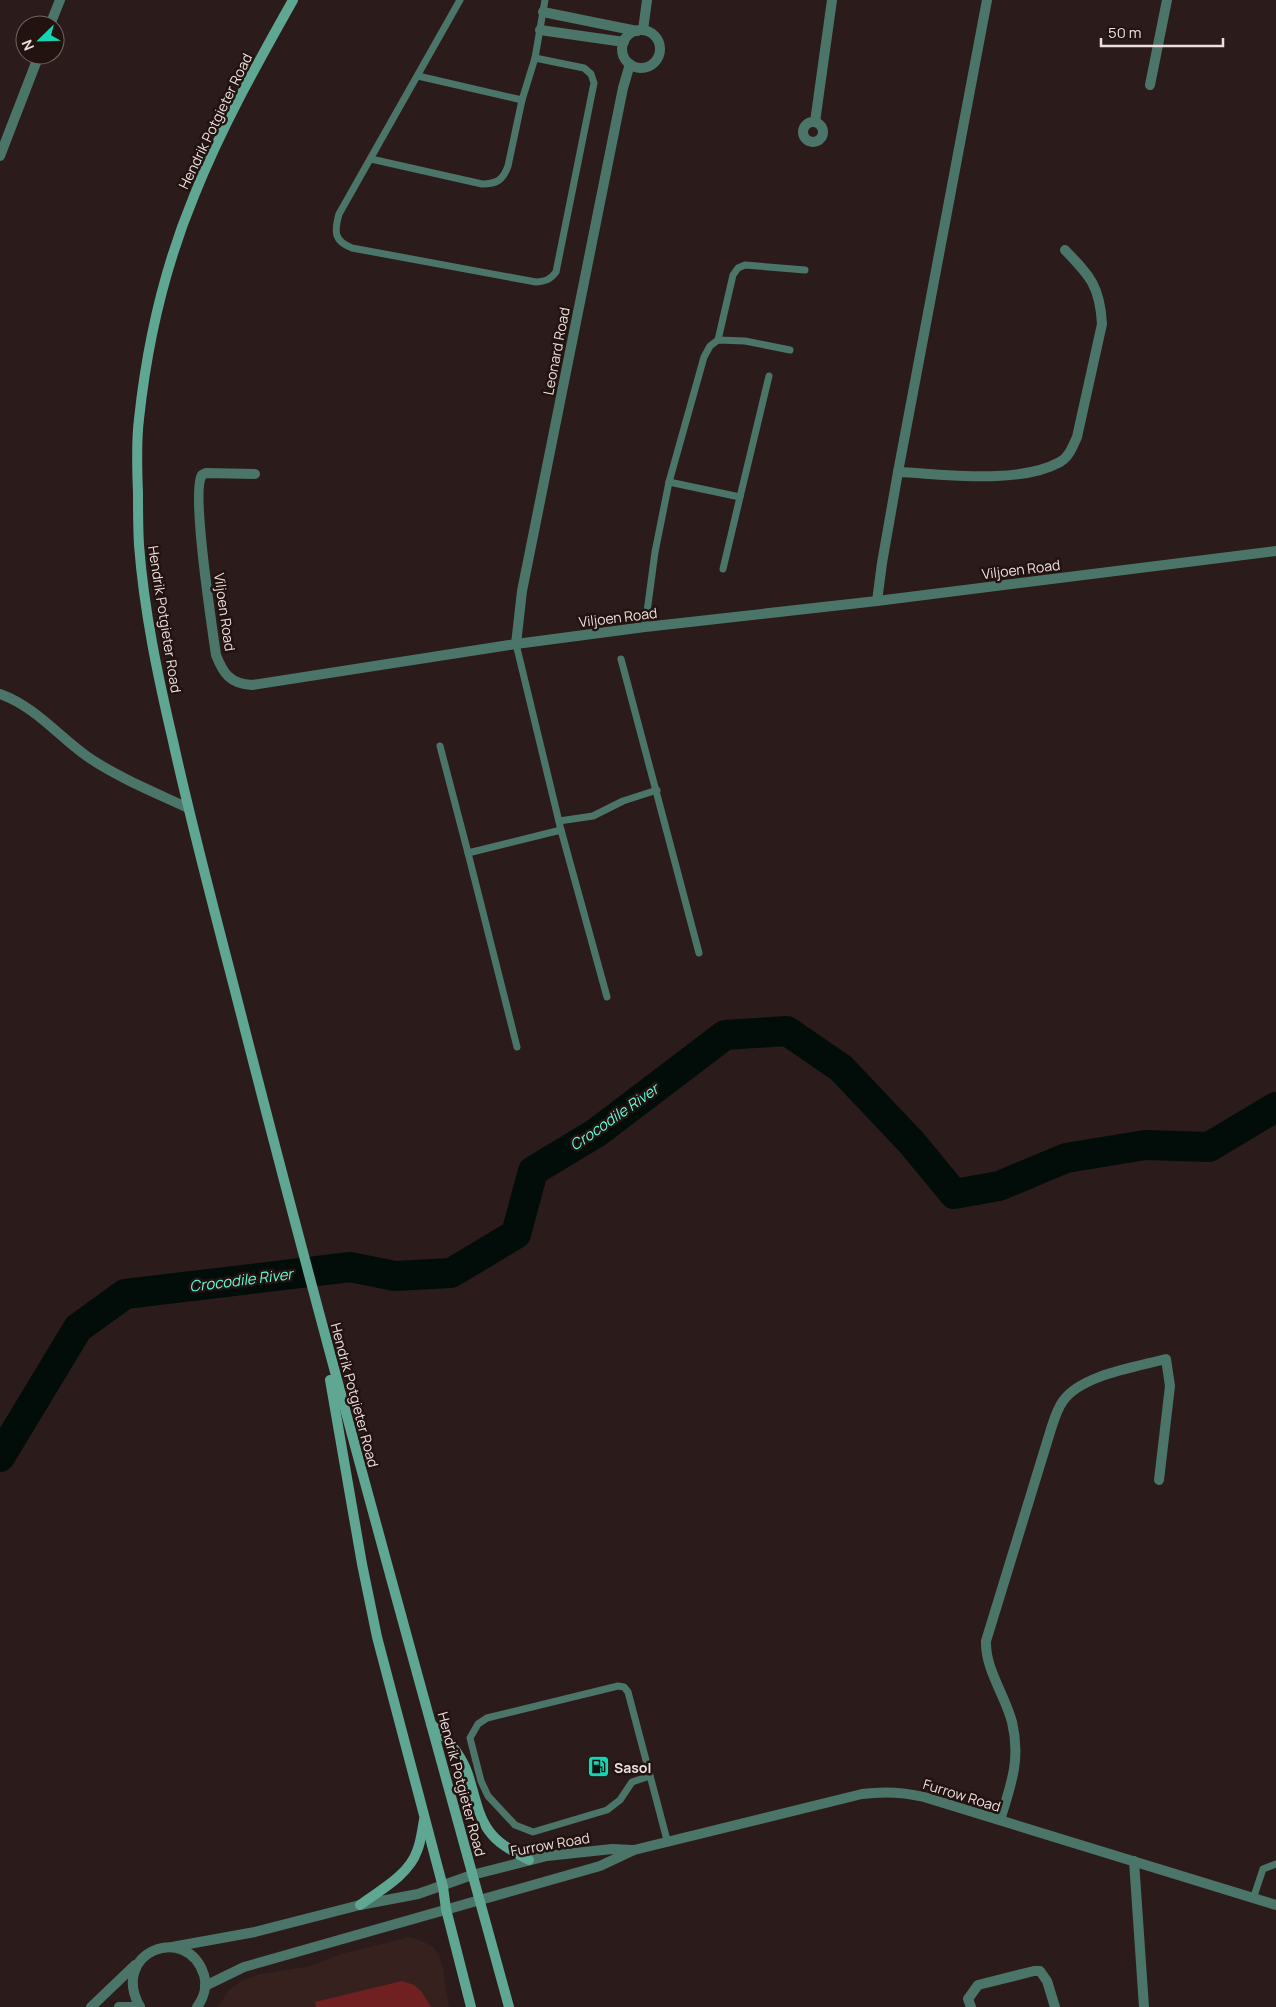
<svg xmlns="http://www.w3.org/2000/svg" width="1276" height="2007" font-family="Manrope,sans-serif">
<rect width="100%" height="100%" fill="#2b1c1b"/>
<polygon fill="#37211f" points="410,1937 426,1943 433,1947 439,1956 442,1964 449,2007 218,2007 229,1990 242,1981 257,1975 311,1966 341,1954"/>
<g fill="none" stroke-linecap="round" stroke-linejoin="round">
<polyline stroke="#020d0a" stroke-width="30" points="0,1457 78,1328 125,1294 350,1267 395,1276 451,1273 516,1234 533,1171 596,1133 725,1035 787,1031 841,1068 912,1143 954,1194 999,1186 1066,1158 1145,1145 1209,1147 1276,1107"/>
</g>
<polygon fill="#702020" points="402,1981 414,1985 421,1991 431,2007 316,2007 315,2002"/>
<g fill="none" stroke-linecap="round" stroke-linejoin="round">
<g stroke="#4b7569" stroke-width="7">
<path d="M 460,0 L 339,214 C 334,232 334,241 352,248 L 536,282 C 546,281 550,280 556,272 L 594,83 L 591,74 L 584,68 L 535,58"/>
<polyline points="418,76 522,100"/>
<path d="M 371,159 L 482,184 C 497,184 503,180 508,166 L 522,100 L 535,58 L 545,0"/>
<polyline points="718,340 733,275 738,268 745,265 805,270"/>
<polyline points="669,482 740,497 723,569"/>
<polyline points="740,497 769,376"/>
<polyline points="645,627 655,552 669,482 704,357 710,346 718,340 745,341 790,350"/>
<polyline points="516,644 561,830 607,997"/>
<polyline points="621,659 699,953"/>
<polyline points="440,746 468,853 561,830"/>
<polyline points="559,821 593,816 623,801 657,790"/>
<polyline points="468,853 517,1047"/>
<polyline points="650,1776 632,1782 620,1800 607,1810 533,1832 515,1825 488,1796 481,1781 470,1738 478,1724 487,1718 618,1686 624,1687 628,1692 667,1840"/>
<polyline points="1253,1899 1263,1869 1276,1864"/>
</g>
<g stroke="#4b7569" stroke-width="10">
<polyline points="543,12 637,31"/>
<polyline points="50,25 60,0"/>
<polyline points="540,30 624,42"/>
<polyline points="643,30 647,0"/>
<circle cx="641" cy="49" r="19"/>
<polyline points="1150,85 1167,0"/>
<polyline points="815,122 832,0"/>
<circle cx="813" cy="132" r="10"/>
<polyline points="0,156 39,55"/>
<path d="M 898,472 C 944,474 1018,485 1060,462 C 1069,457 1073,446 1077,437 L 1102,324 C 1100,286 1090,276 1065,250"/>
<path d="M 255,474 L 206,473 L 202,475 C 191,490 212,627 216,655 C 223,673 230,684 252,685 L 516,644 L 645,627 L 877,601 L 1276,551"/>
<polyline points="877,601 882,563 898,472 987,0"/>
<polyline points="516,644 522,591 623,88 630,64"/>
<path d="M 0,694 C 36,707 58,736 88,757 C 119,778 154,792 188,808"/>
<path d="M 1000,1820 C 1011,1785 1021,1759 1012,1722 C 1005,1695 985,1669 986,1641 L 1051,1429 C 1054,1420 1057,1409 1063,1401 C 1081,1375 1136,1367 1166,1359 L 1170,1386 L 1159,1480"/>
<polyline points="1134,1861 1144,2007"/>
<polyline points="172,1947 255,1932 360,1905 418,1894 472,1875 547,1856 612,1849 633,1850"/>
<path d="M 205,1986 L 244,1967 L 600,1866 L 634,1850 L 862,1794 C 884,1791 903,1792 924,1797 L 1276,1905"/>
<polyline points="91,2007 135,1965"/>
<polyline points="119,2007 140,2007"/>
<path d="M 140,2007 C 109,1952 187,1922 204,1975 C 207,1986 204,1998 197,2007"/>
<polyline points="971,2007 968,1999 978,1985 1034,1971 1040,1971 1047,1981 1055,2007"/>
</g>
<g stroke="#5fa693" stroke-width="10">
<path d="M 293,0 C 257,64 221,128 194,196 C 165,266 147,344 139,419 C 136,443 137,469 138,493 C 138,510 138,528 139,545 C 144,611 158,677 173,741 C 194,837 220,931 244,1026 C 328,1354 419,1680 509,2007"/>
<polyline points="330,1380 362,1564 377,1637 443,1887 446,1909 471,2007"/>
<path d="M 431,1724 C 446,1737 458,1750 466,1769 C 474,1789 476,1813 489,1831 C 499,1845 515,1852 529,1860"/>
<path d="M 360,1905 C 379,1891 409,1875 417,1851 C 421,1842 422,1830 424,1820"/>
</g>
</g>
<defs>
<symbol id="fuel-square" viewBox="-11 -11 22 22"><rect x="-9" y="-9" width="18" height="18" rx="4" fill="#17d5b3" stroke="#221311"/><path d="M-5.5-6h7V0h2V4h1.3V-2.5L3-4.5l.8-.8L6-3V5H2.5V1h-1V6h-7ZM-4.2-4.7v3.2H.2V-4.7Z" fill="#111"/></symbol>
</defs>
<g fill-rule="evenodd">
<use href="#fuel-square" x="586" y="1754" width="25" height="25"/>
</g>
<g text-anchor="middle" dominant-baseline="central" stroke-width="5" stroke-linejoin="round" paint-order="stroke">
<g font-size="14" fill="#ece0df" stroke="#221311">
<text transform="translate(215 121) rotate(-64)">Hendrik Potgieter Road</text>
<text transform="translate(556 351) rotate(-79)">Leonard Road</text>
<text transform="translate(1021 569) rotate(-7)">Viljoen Road</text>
<text transform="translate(225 612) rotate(82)">Viljoen Road</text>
<text transform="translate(618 617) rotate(-7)">Viljoen Road</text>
<text transform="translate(165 619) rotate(81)">Hendrik Potgieter Road</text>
<text transform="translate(355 1395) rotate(75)">Hendrik Potgieter Road</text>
<text transform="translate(462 1784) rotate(75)">Hendrik Potgieter Road</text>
<text transform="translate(962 1795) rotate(17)">Furrow Road</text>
<text transform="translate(550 1844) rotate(-10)">Furrow Road</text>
</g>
<g font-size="14" font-weight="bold" fill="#ece0df" stroke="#221311" text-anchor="start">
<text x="614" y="1767">Sasol</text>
</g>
<g font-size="15" font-style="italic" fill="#5ffedb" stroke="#221311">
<text transform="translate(614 1117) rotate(-35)">Crocodile River</text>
<text transform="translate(241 1280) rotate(-7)">Crocodile River</text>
</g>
</g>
<g transform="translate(40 40) rotate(247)"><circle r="24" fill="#221311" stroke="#736563"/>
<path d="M0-4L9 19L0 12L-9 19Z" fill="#17d5b3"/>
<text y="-8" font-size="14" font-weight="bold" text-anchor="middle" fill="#ece0df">N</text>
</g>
<path d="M1101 38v8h122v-8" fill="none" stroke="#ece0df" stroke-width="2.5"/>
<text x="1108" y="38" font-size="15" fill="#ece0df" stroke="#221311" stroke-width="4" paint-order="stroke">50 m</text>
</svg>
